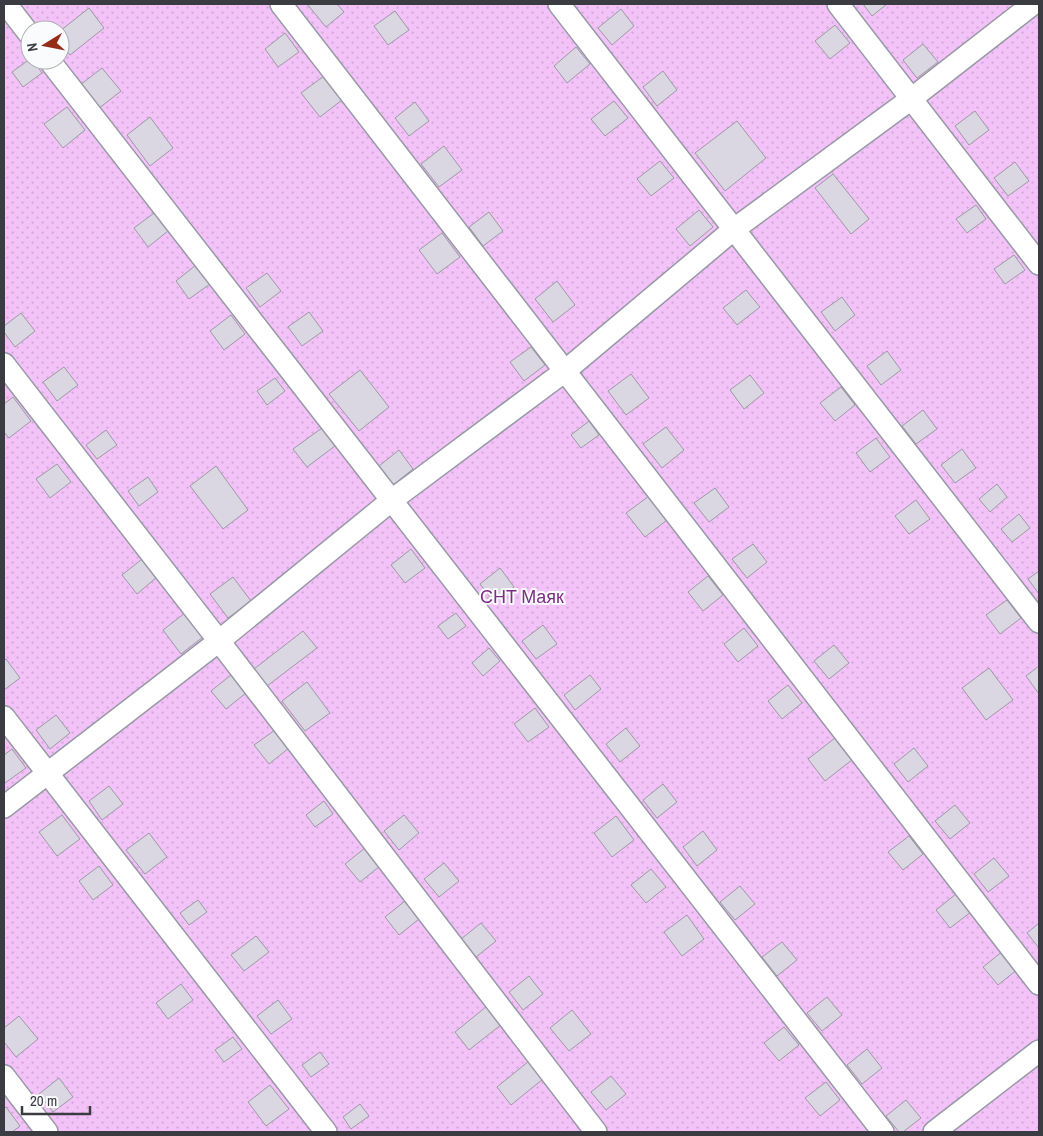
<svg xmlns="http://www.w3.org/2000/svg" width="1043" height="1136" font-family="'Archivo Narrow',sans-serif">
<defs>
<pattern id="garden-dots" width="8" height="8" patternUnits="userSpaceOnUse" patternTransform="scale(1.25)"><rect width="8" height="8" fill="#f3c2f8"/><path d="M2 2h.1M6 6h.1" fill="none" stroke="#d1a8d6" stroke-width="1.8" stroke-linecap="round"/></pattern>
</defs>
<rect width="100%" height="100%" fill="#fafbfd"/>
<path fill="url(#garden-dots)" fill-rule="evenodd" d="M 4,4 L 1039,4 L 1039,1132 L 4,1132 ZM 30,30 L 60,30 L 60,60 L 30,60 Z"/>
<g fill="#dad6e2" stroke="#9d99a5">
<polygon points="307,4 337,4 344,12 326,27"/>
<polygon points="863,4 887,4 872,16"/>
<polygon points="89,8 104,28 70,55 60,42 60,31"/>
<polygon points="621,9 634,26 612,45 598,28"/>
<polygon points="395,11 409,30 388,45 374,26"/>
<polygon points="835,25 850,43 830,59 815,41"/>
<polygon points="285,33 299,52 278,67 265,49"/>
<polygon points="923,44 938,62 917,78 903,60"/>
<polygon points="576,47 590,64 567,83 554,66"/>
<polygon points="30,59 33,60 42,73 23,87 12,72"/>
<polygon points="102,68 121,91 98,109 80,85"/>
<polygon points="663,71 677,90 657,106 643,87"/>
<polygon points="324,76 342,100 320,117 301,93"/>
<polygon points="614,101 628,118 605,136 591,119"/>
<polygon points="415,102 429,121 409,136 395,118"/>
<polygon points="67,107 85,130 63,148 44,124"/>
<polygon points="975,111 989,130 969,145 955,126"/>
<polygon points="150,117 173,148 150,166 127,135"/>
<polygon points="737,121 766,158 725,191 695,153"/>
<polygon points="444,146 462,170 439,187 421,164"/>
<polygon points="660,161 674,178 651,196 637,179"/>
<polygon points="1015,162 1029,181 1008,196 994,178"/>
<polygon points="833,174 869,219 851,234 815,188"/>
<polygon points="976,205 986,219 967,233 956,219"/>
<polygon points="699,210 713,227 690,246 676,229"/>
<polygon points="489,212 503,231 483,246 469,227"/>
<polygon points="154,213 168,231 148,247 134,228"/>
<polygon points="442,233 460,257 437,274 419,250"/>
<polygon points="1014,255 1025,270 1005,284 994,269"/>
<polygon points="196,265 210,284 189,299 176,281"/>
<polygon points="267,273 281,291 260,307 246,288"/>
<polygon points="557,281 575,305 553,322 535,299"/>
<polygon points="746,290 760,307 737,325 723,308"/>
<polygon points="842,297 855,315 835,331 821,312"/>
<polygon points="309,312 323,331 302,346 288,327"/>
<polygon points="21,313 35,331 15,347 4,332 4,326"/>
<polygon points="231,315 245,334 224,350 210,331"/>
<polygon points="531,347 545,365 524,381 510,362"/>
<polygon points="887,351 901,370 881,385 867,366"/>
<polygon points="64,367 78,385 57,401 43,382"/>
<polygon points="360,370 389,407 359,431 329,394"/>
<polygon points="631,374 649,398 626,415 608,391"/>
<polygon points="750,375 764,393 744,409 730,390"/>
<polygon points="275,378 285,391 267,405 257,391"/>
<polygon points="841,387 855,405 835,421 820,403"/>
<polygon points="13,397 31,421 9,438 4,432 4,404"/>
<polygon points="923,410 937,429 916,444 902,426"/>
<polygon points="589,421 599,435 581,448 571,435"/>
<polygon points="666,427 684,450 662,468 643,444"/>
<polygon points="322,428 335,446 307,467 293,449"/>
<polygon points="106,430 117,445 97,459 86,445"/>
<polygon points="876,438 890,457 870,472 856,453"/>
<polygon points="962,449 976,468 955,483 941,465"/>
<polygon points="399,450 413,469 393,485 379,466"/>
<polygon points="57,464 71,482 50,498 36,479"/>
<polygon points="216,466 248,510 223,529 190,486"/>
<polygon points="148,477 158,492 139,506 128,491"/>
<polygon points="997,484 1007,497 990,512 979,499"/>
<polygon points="715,488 729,507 709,522 694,503"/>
<polygon points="649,496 667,520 645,537 626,513"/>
<polygon points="916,500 930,519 909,534 895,516"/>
<polygon points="1019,514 1030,528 1012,542 1001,529"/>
<polygon points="753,544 767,562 747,578 732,559"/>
<polygon points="411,549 425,568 405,583 391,565"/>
<polygon points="142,559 157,577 137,594 122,575"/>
<polygon points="500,568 514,587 494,602 480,584"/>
<polygon points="1039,571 1039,594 1028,579"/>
<polygon points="708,576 723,595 703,611 688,592"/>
<polygon points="233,577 251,601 228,618 210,594"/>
<polygon points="1007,600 1021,618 1000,634 986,615"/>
<polygon points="185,613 203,637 181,654 163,630"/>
<polygon points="456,613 466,626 448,639 438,626"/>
<polygon points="543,625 557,644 536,659 522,641"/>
<polygon points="744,628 758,646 738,662 724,644"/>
<polygon points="303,631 317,648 267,686 254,669"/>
<polygon points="834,645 849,663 829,679 814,661"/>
<polygon points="489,648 500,661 483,676 472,663"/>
<polygon points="6,659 20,678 4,690 4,661"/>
<polygon points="1039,666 1039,694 1026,676"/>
<polygon points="989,668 1013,700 986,720 962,688"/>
<polygon points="231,675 246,693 226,709 211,691"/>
<polygon points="590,675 601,689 575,710 564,695"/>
<polygon points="307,682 330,713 305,731 282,701"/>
<polygon points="788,685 802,703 782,719 768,701"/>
<polygon points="535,708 549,727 528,742 514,724"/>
<polygon points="56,715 70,733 50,749 36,730"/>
<polygon points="626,728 640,746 620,762 606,744"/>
<polygon points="275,730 289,748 269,764 254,745"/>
<polygon points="835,738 852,760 825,781 808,759"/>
<polygon points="914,748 928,766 908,782 894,764"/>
<polygon points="12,749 26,768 5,783 4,781 4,755"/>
<polygon points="663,784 677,802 657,818 643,800"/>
<polygon points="109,786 123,804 102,820 89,801"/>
<polygon points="324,801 333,814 315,827 306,815"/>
<polygon points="955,805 970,823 950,839 935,821"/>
<polygon points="62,815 80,839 57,856 39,832"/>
<polygon points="404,815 419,833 399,850 384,831"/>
<polygon points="616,816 634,840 612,857 594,833"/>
<polygon points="703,831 717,850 697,866 683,847"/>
<polygon points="149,833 167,857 145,874 126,850"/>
<polygon points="909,836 923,854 903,870 888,852"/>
<polygon points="365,848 380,866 360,882 345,864"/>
<polygon points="994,858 1009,876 988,892 974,874"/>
<polygon points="444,863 459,881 439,897 424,879"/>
<polygon points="99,866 113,885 93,900 79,881"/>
<polygon points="651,869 666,887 646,903 631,885"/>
<polygon points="740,886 755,904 735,920 720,902"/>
<polygon points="956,894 971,912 950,928 936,910"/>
<polygon points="198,900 207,912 189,925 180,913"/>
<polygon points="405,901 419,919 399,935 385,917"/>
<polygon points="687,915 704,939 682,956 664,932"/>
<polygon points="481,923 496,941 476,957 461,939"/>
<polygon points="1039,923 1039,948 1027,933"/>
<polygon points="256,936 269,952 244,971 231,955"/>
<polygon points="782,942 797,960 777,976 762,957"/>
<polygon points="1003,951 1018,969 998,985 983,967"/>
<polygon points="529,976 543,994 523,1010 509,992"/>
<polygon points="181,984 193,1000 168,1019 156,1003"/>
<polygon points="827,997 842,1015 822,1031 807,1013"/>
<polygon points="278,1000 292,1019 271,1034 257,1016"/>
<polygon points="487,1006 502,1024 469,1050 455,1032"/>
<polygon points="572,1010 591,1034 569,1051 550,1028"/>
<polygon points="19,1016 38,1039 16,1057 4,1042 4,1028"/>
<polygon points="784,1027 799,1045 779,1061 764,1043"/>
<polygon points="233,1037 242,1049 224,1062 215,1050"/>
<polygon points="867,1049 882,1068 862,1084 847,1065"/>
<polygon points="320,1052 329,1064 311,1077 302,1065"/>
<polygon points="529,1061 543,1079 511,1105 497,1087"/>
<polygon points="611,1076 626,1094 606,1110 591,1092"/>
<polygon points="59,1078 73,1097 53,1112 39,1094"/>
<polygon points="826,1082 840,1100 820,1116 805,1098"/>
<polygon points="270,1085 289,1109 266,1126 248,1102"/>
<polygon points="906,1100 921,1118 903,1132 899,1132 886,1116"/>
<polygon points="360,1104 369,1116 351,1129 343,1117"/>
<polygon points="6,1107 20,1126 12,1132 4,1132 4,1109"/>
</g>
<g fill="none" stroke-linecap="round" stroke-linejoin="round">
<defs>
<g id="minor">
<polyline points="6,4 30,35"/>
<polyline points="281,4 1039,984"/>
<polyline points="559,4 1039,622"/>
<polyline points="838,4 1039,264"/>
<polyline points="49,60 883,1132"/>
<polyline points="4,364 219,641 596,1132"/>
<polyline points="4,717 326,1132"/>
<polyline points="4,807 219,641 392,500 565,371 733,230 911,99 1033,4"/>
<polyline points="4,1076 47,1132"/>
<polyline points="934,1132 1039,1051"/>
</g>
</defs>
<use href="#minor" stroke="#9799a5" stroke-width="24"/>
<use href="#minor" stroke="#fff" stroke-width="21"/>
</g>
<g text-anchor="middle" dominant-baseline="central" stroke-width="4" stroke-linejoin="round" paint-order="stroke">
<g font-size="18" fill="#7c2d84" stroke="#fafbfd">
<text x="522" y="596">СНТ Маяк</text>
</g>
</g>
<rect width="1043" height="1136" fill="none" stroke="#3b3c41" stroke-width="10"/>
<g transform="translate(45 45) rotate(260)"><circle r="24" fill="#fafbfd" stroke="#aeafb2"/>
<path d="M0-4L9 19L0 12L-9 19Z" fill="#952c18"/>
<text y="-8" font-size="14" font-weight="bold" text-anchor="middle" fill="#3b3c41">N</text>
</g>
<path d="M22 1106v8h68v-8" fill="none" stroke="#3b3c41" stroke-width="2.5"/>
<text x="30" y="1106" font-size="15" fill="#3b3c41" stroke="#fafbfd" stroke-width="4" paint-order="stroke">20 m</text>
</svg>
